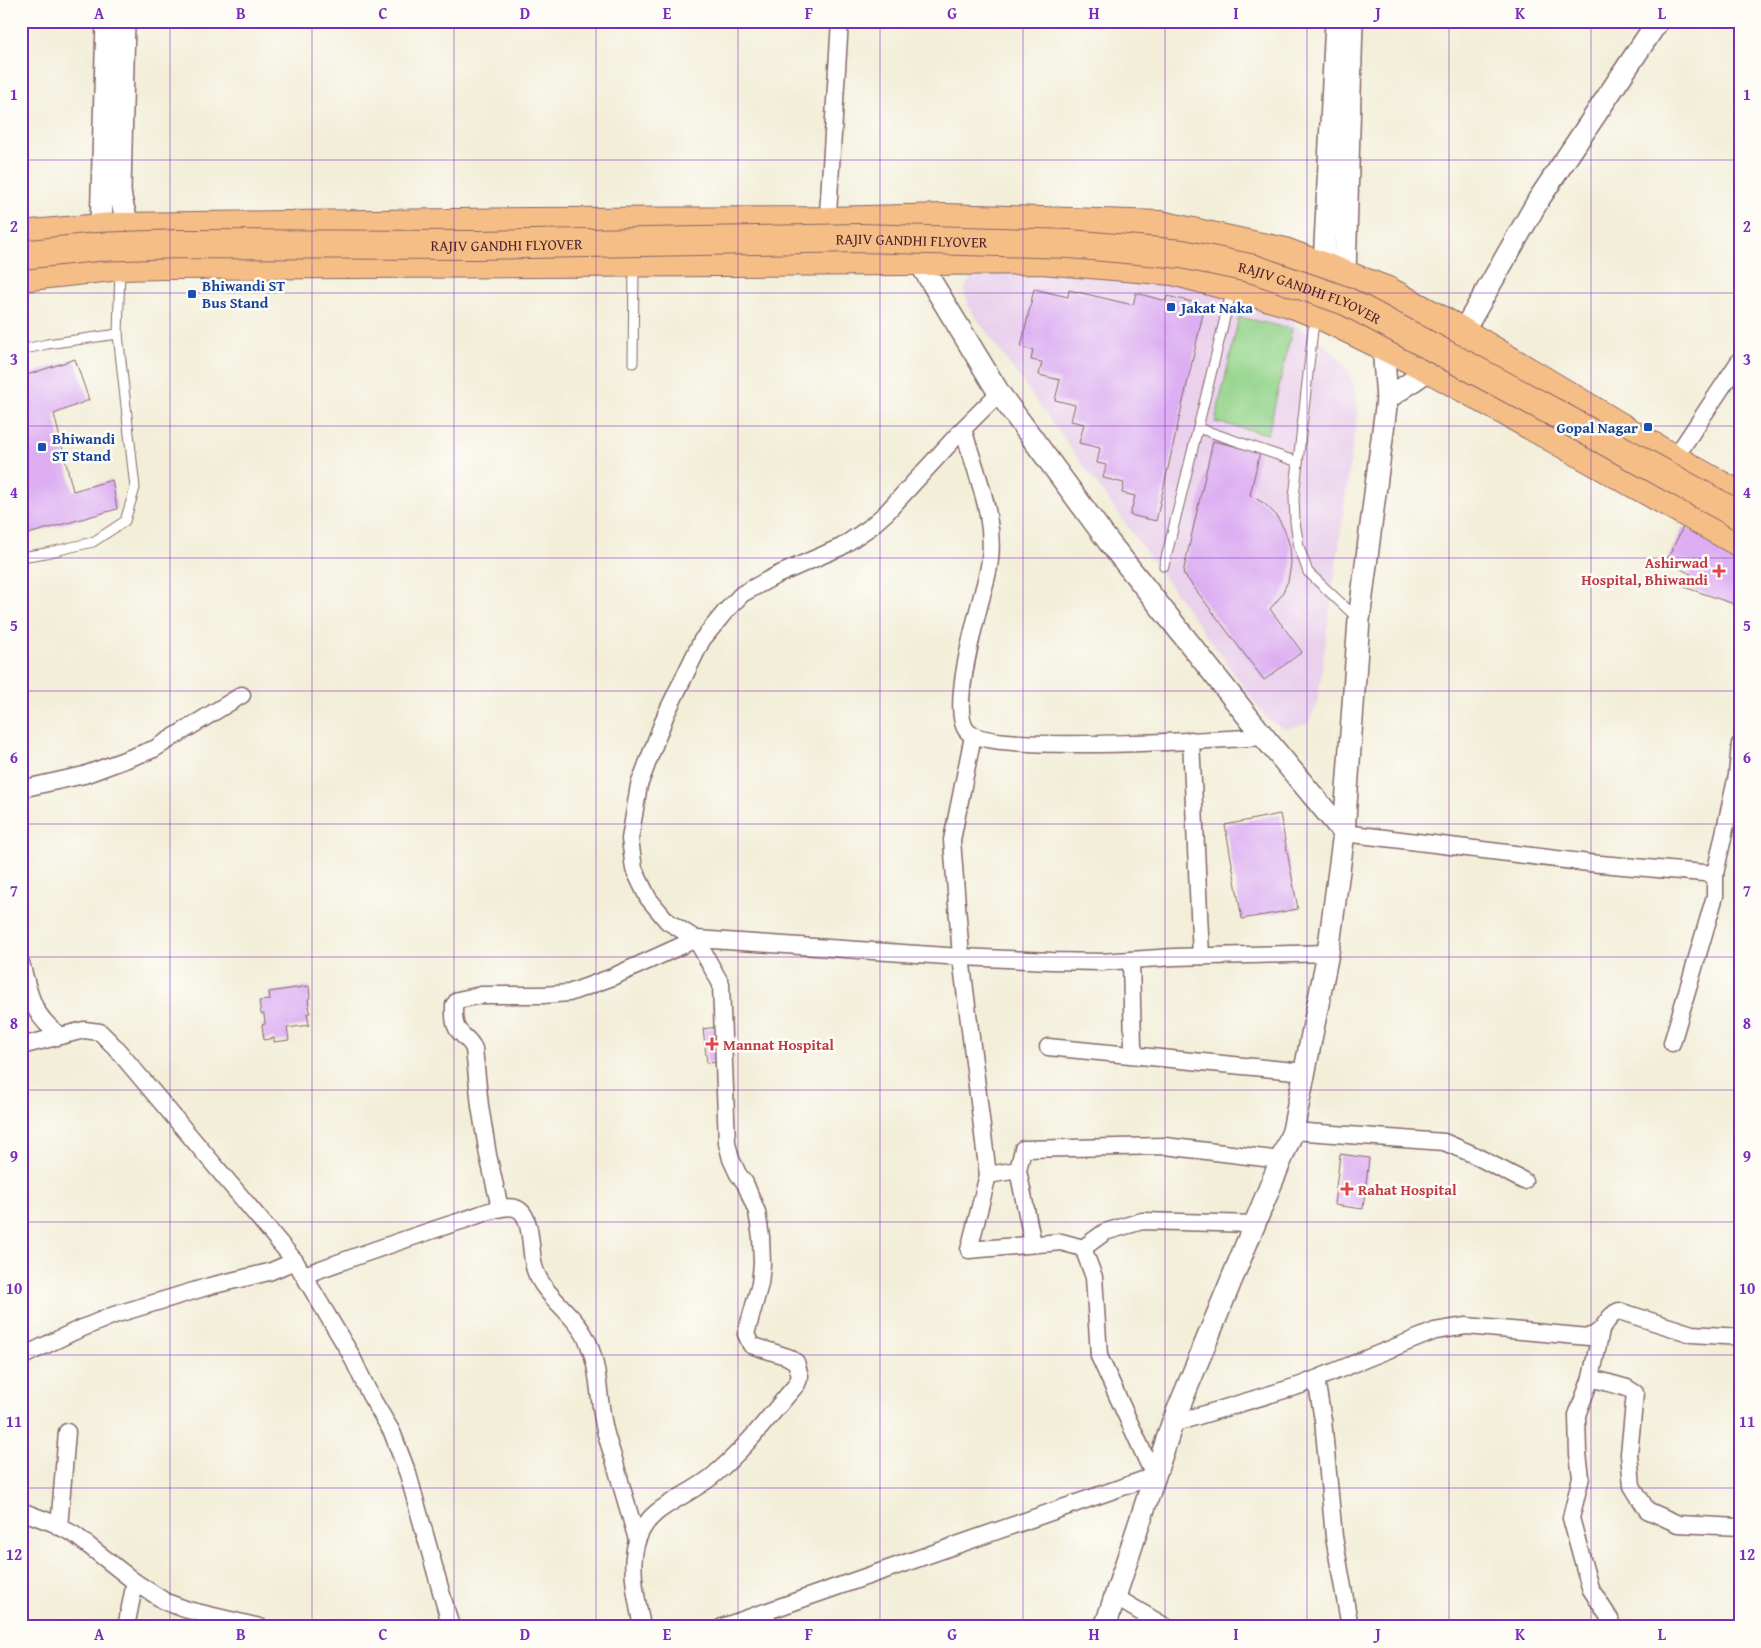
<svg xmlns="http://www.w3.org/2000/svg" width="1761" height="1648" font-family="'Gentium Book Plus',serif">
<rect width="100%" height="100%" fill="#fdfcf7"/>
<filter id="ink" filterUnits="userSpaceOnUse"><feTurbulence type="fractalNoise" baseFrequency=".02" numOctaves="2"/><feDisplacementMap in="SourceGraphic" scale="10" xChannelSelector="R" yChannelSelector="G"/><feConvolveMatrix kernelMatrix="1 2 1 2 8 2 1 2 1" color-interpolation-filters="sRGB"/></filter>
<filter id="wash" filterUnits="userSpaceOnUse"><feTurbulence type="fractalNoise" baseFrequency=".0096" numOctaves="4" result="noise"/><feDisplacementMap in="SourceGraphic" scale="20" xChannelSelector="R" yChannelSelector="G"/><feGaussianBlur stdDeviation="1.12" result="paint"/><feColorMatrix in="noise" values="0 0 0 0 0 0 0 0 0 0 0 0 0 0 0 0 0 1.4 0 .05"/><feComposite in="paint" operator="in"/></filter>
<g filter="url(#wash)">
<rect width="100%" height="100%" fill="#f2eed8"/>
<polygon fill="#ead1ec" points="987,271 1158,277 1294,314 1294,325 1321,340 1344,363 1354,385 1358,407 1317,705 1307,724 1285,729 1267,719 969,308 964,289 972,275"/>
<polygon fill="#94d48b" stroke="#6f7a5b" points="1239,317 1292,329 1268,434 1215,422"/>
<g id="blocks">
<g fill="#ddaff2">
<polygon points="1034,289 1068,297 1069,290 1133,305 1136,293 1166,301 1167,296 1205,305 1156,521 1130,515 1135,496 1122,493 1124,483 1103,478 1106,465 1097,463 1100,448 1079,443 1084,424 1071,421 1075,405 1055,400 1060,380 1039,375 1042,362 1031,360 1033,350 1021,347"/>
<polygon points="75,359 89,400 54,414 73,491 112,480 117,509 21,536 21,505 28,503 25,496 21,497 21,377"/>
<polygon points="1213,441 1260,452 1250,495 1265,504 1277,516 1285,531 1290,547 1291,564 1288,581 1281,596 1270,609 1302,652 1264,680 1183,573"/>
<polygon points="1683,527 1740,554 1740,606 1684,587 1691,574 1666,562"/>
<polygon points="1280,814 1298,909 1242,919 1225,825"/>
<polygon points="309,986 310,998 308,999 310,1013 307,1013 309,1025 287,1028 289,1040 274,1042 274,1038 264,1040 262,1025 265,1024 264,1014 261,1014 259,1001 270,1000 269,992"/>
<polygon points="716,1027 720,1062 707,1063 703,1029"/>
<polygon points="1340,1154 1369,1158 1363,1209 1334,1205"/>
</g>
</g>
</g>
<g filter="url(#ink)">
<use href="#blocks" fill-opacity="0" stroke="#856768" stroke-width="1"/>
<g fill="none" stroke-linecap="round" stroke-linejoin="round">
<defs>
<g id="service">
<polyline points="1315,324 1313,330 1294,497 1295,522 1299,547 1308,572 1357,618"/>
<polyline points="21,350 47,344 118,334"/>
<polyline points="633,363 634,266"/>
<polyline points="1198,428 1298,462"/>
<polyline points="21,557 46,553 93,542 125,521 135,488 118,334 120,268"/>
<polyline points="1164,566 1232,289"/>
</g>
<g id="minor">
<polyline points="827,230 840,21"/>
<path d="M 963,429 C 977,476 1000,526 987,576 C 980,605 948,709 967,731 C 989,755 1220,739 1264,737"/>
<polyline points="1669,467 1740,360"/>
<polyline points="1191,740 1201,956"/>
<polyline points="21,789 84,775 154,749 242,695"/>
<polyline points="1344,833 1589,863 1715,874"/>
<polyline points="1131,960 1133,1046 1135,1053 1140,1056 1305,1072"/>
<path d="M 21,963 C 30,995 32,1016 60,1035"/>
<polyline points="1672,1043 1715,896 1715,874 1737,775 1740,744"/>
<polyline points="21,1046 84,1030 100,1032 115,1047 295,1261 350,1353 370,1395 392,1432 408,1474 451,1627"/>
<polyline points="1048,1047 1140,1056"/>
<polyline points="1293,1131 1444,1142 1470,1153 1524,1181"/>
<polyline points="1018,1170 1023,1149 1165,1146 1281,1160"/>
<polyline points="988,1175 1018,1170 1033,1244"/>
<path d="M 500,1208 L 488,1155 L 480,1106 L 474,1049 C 470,1039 463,1037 458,1030 C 453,1023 454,1012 454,1005 L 458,1000 L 481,995 L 543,995 L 569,993 L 610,978 L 696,939 L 961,957 L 1052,961 L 1101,962 L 1174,957 L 1328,953"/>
<polyline points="1083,1248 1105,1232 1142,1221 1255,1224"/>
<path d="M 304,1275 C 357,1256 410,1237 464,1220 C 477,1216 502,1204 515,1208 C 534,1213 529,1253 535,1270 C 545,1298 576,1314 588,1342 C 599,1368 598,1393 603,1420 C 605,1435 611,1449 615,1463 C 622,1489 630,1514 637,1540"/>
<polyline points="1601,1330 1591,1378 1627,1388 1635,1393 1629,1454 1632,1486 1647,1510 1678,1524 1740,1527"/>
<polyline points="21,1357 73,1332 114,1315 210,1286 269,1272 295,1261"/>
<polyline points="1591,1378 1577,1415 1578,1454 1581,1477 1571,1518 1590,1588 1610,1619 1612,1627"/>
<polyline points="1316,1379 1323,1420 1334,1537 1350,1627"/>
<path d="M 1172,1424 L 1301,1385 L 1435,1331 L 1466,1326 L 1589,1337 C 1607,1331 1605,1316 1619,1311 L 1692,1334 L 1740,1337"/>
<polyline points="21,1511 53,1523 75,1535 135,1582 166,1602 188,1610 260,1627"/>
<polyline points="59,1527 67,1432"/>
<polyline points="1115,1597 1166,1627"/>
<polyline points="126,1627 135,1582"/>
<path d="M 642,1627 C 635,1588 621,1541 657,1512 C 675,1498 698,1489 715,1474 C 746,1448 771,1414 797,1384 L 800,1376 L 796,1362 L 788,1357 L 751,1345 L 746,1334 L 760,1284 L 762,1264 L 761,1237 L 757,1212 L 745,1183 L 738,1174 L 731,1159 L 727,1143 L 721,984 L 696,939 L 667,921 L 648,898 L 634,869 L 630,839 L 639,785 L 666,714 L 702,640 L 724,613 L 742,594 L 775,576 L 841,547 L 869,528 L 886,513 L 963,429 L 999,393"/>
<polyline points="722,1627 1154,1476 1099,1356 1094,1277 1083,1248 1061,1242 969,1250 988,1175 961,957 952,840 973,736"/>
</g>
<g id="tertiary">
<path d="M 124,21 L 120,190 C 121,208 130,223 132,241"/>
<polyline points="102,243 101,228 107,21"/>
<polyline points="912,250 999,393 1108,541 1264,737 1344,833"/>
<polyline points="1321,280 1324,266 1336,21"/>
<polyline points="1340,287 1345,274 1352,21"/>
<polyline points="1387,399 1430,369 1463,332 1539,199 1658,21"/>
<polyline points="1105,1627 1172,1424 1293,1131 1328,953 1344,833 1359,620 1387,399 1383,346 1389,336"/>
</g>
<g id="trunk">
<polyline points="21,235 112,227 531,222 828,221 945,218 1160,225 1285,252 1388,291 1454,327 1674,459 1740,496"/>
<polyline points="21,277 120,266 163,265 918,261 1042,260 1173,271 1287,302 1318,314 1430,369 1740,543"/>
</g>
</defs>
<use href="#service" stroke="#856768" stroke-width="11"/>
<use href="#minor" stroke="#856768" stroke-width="19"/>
<use href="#tertiary" stroke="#856768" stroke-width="24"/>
<use href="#trunk" stroke="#856768" stroke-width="30"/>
<use href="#service" stroke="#fff" stroke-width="9"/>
<use href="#minor" stroke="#fff" stroke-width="16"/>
<use href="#tertiary" stroke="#fff" stroke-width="21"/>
<use href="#trunk" stroke="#f6be87" stroke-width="28"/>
<defs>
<g id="trunk-bridge">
<path id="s1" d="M 21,255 L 97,247 L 178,244 L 479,245 L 860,238 L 1070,244 L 1182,254 L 1254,269 L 1346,301 L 1553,412 L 1740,516"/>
</g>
</defs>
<use href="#trunk-bridge" stroke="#856768" stroke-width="30" stroke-linecap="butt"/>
<use href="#trunk-bridge" stroke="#f6be87" stroke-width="28"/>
</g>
</g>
<path fill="none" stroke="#7b2cbf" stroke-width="1" stroke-opacity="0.55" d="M 170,21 L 170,1627M 312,21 L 312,1627M 454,21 L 454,1627M 596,21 L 596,1627M 738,21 L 738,1627M 880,21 L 880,1627M 1023,21 L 1023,1627M 1165,21 L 1165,1627M 1307,21 L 1307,1627M 1449,21 L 1449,1627M 1591,21 L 1591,1627M 21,160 L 1740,160M 21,293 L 1740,293M 21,426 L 1740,426M 21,558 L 1740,558M 21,691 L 1740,691M 21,824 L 1740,824M 21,957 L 1740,957M 21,1090 L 1740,1090M 21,1222 L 1740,1222M 21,1355 L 1740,1355M 21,1488 L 1740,1488"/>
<g fill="#1a4fb4" stroke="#fdfcf7" stroke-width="2">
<rect x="187" y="289" width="10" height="10" rx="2.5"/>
<rect x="1166" y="302" width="10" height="10" rx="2.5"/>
<rect x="1643" y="422" width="10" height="10" rx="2.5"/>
<rect x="37" y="442" width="10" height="10" rx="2.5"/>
</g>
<g fill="#e0444e" stroke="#fdfcf7" stroke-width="2">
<path d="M1716.5 563.5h5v5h5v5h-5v5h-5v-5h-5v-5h5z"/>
<path d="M709.5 1036.5h5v5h5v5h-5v5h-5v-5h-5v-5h5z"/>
<path d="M1344.5 1181.5h5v5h5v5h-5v5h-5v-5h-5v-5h5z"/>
</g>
<g text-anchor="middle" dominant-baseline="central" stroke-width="5" stroke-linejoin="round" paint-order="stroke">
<g font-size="15" fill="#4a1f2b" stroke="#fdfcf7">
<text stroke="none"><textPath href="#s1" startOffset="891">RAJIV GANDHI FLYOVER</textPath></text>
<text stroke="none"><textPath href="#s1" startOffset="486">RAJIV GANDHI FLYOVER</textPath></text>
<text stroke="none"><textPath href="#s1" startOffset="1296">RAJIV GANDHI FLYOVER</textPath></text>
</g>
<g font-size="15" font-weight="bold" fill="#164399" stroke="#fdfcf7" text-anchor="start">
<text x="202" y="285">Bhiwandi ST<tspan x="202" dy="17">Bus Stand</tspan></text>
<text x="1181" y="307">Jakat Naka</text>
<text x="1638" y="427" text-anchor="end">Gopal Nagar</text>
<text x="52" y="438">Bhiwandi<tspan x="52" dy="17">ST Stand</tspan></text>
</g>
<g font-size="15" font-weight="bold" fill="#be3a42" stroke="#fdfcf7" text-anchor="start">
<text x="1708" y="562" text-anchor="end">Ashirwad<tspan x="1708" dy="17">Hospital, Bhiwandi</tspan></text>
<text x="723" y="1044">Mannat Hospital</text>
<text x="1358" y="1189">Rahat Hospital</text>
</g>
</g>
<rect width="1761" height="1648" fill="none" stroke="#fdfcf7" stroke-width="55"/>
<rect x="28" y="28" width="1706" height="1592" fill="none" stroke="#7b2cbf" stroke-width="2"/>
<g font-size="16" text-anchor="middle" font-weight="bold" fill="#7b2cbf">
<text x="99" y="19">A</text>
<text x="241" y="19">B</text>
<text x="383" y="19">C</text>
<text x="525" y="19">D</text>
<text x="667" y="19">E</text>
<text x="809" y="19">F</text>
<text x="952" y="19">G</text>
<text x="1094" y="19">H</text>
<text x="1236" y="19">I</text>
<text x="1378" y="19">J</text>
<text x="1520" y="19">K</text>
<text x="1662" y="19">L</text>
<text x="14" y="100">1</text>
<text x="1747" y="100">1</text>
<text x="14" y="232">2</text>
<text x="1747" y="232">2</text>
<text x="14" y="365">3</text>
<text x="1747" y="365">3</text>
<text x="14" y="498">4</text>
<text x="1747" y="498">4</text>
<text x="14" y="631">5</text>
<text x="1747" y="631">5</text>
<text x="14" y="763">6</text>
<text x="1747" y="763">6</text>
<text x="14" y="896">7</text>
<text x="1747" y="896">7</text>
<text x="14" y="1029">8</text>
<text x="1747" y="1029">8</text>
<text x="14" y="1162">9</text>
<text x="1747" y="1162">9</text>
<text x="14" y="1294">10</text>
<text x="1747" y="1294">10</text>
<text x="14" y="1427">11</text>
<text x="1747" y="1427">11</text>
<text x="14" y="1560">12</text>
<text x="1747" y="1560">12</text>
<text x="99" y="1640">A</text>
<text x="241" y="1640">B</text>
<text x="383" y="1640">C</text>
<text x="525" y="1640">D</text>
<text x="667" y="1640">E</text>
<text x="809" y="1640">F</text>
<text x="952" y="1640">G</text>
<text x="1094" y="1640">H</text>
<text x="1236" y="1640">I</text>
<text x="1378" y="1640">J</text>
<text x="1520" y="1640">K</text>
<text x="1662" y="1640">L</text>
</g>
</svg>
